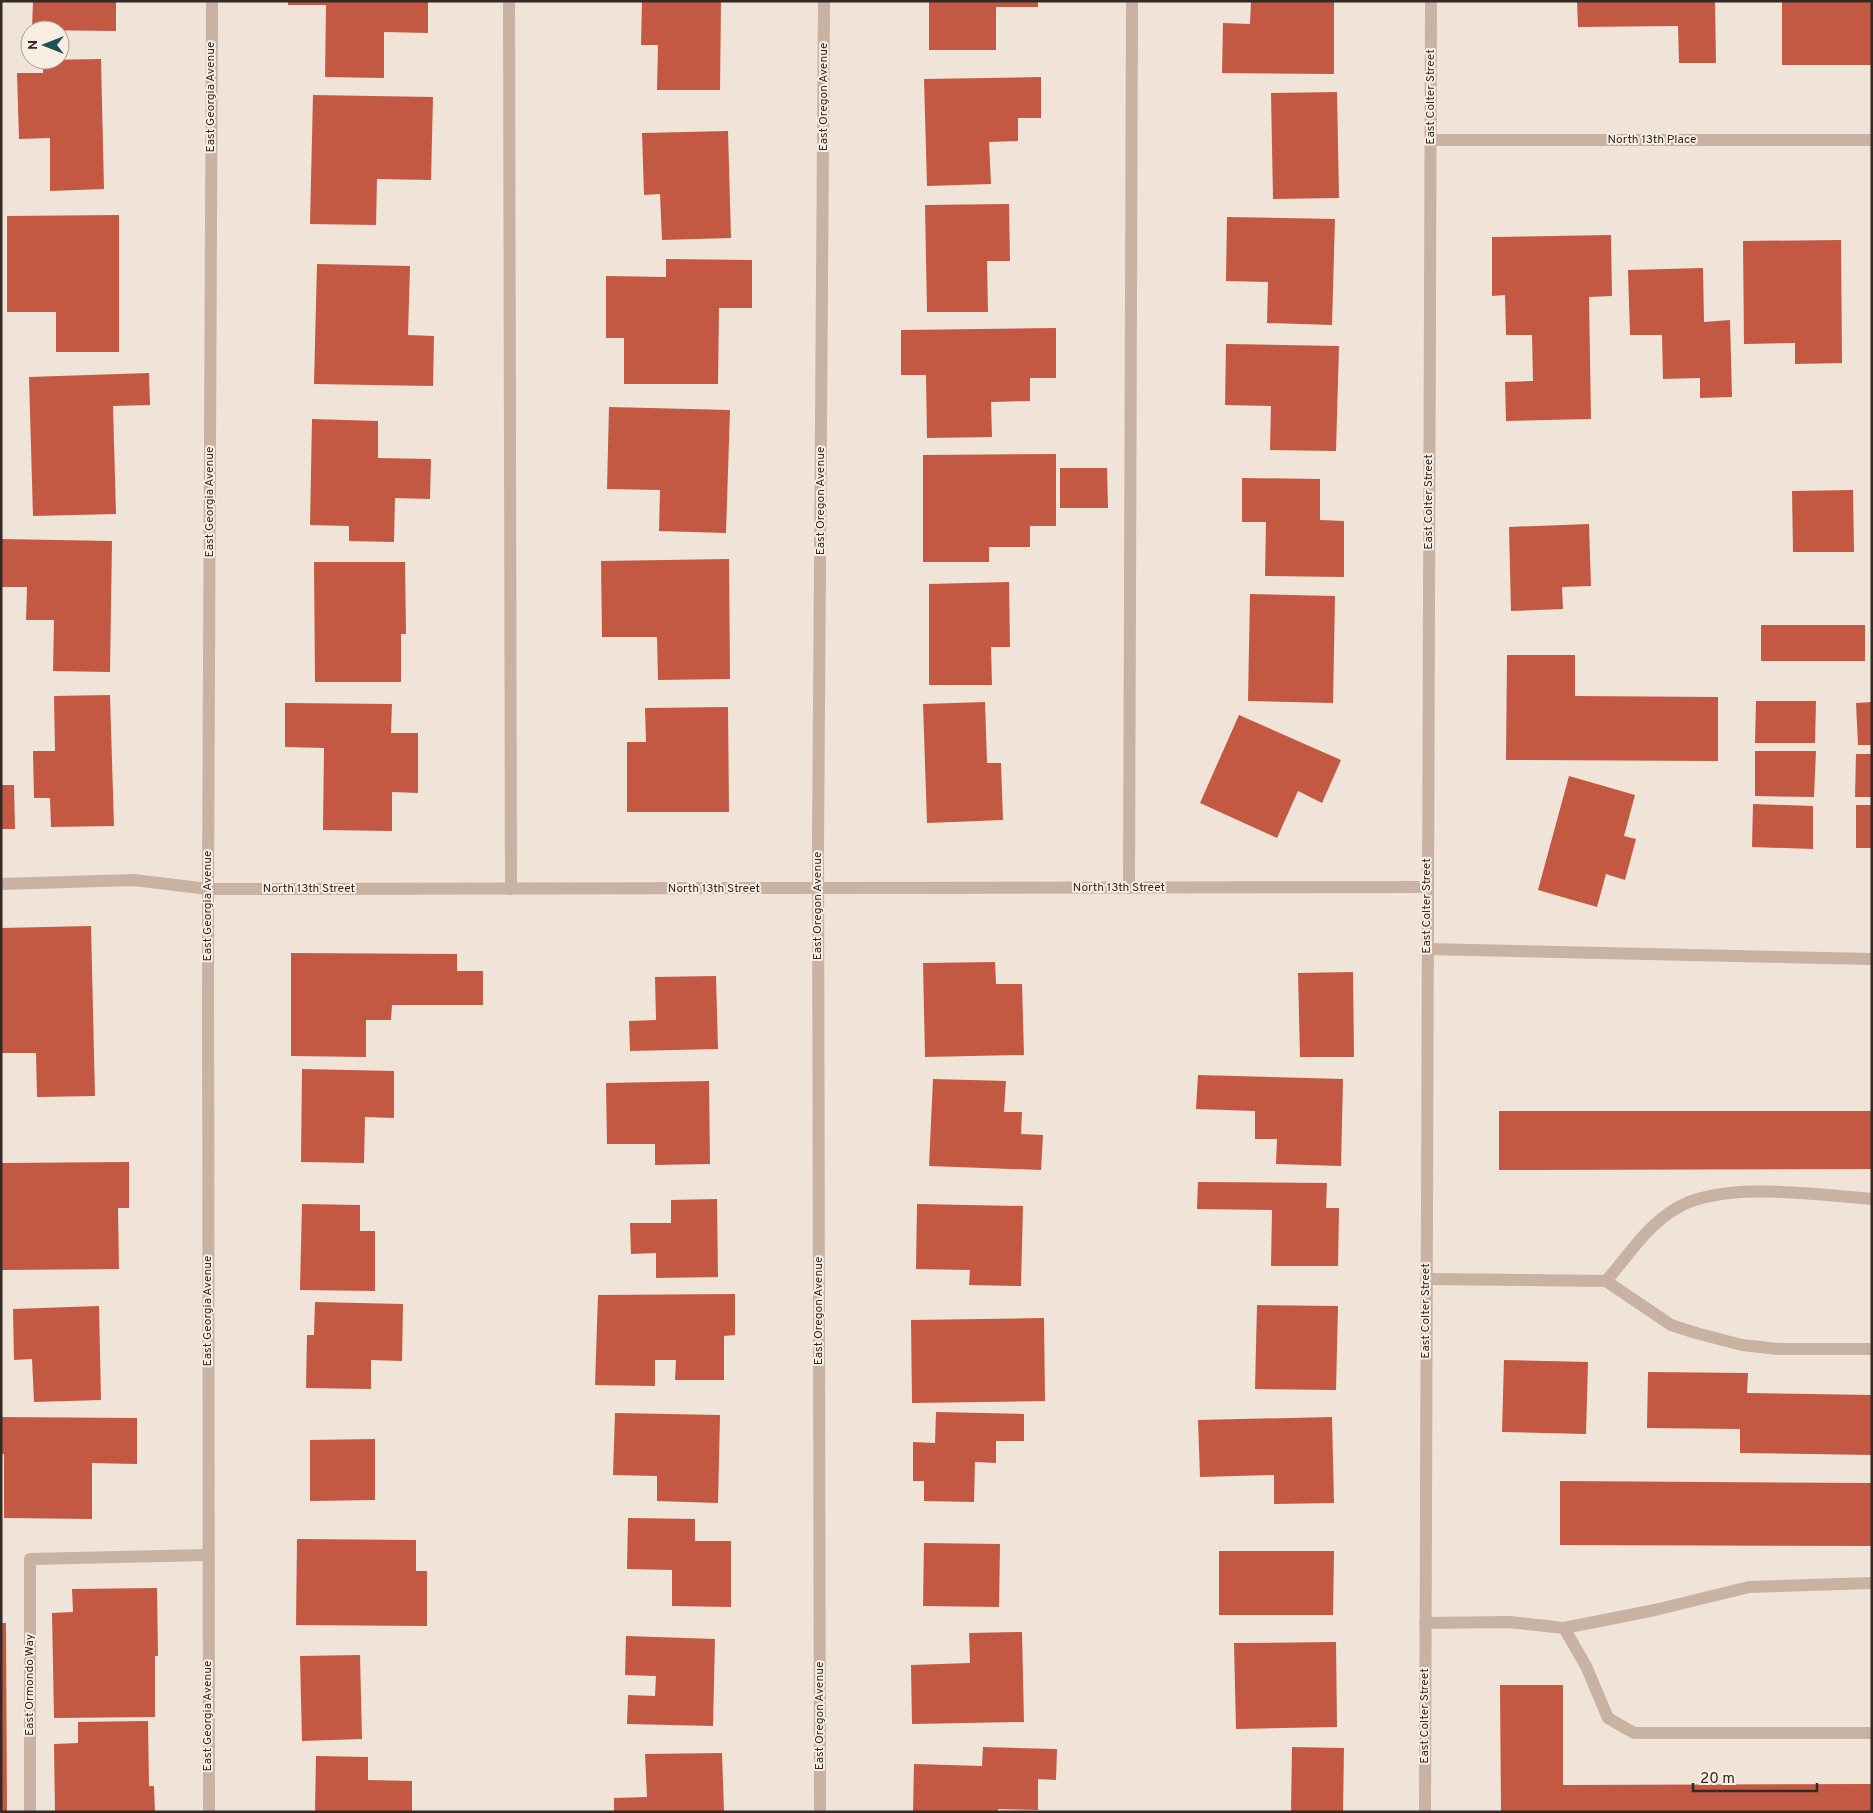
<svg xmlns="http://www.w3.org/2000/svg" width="1873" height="1813" font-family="Overpass,sans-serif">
<rect width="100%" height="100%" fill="#f0e3d7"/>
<g fill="#c35943">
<polygon points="33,1 116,1 116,31 32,30"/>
<polygon points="288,1 428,1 428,33 384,32 384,78 325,77 326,5 288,5"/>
<polygon points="642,1 721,1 720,90 657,90 658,45 641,45"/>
<polygon points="929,1 1038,1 1038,7 996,7 996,50 929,50"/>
<polygon points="1251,1 1334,1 1334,74 1222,73 1223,23 1250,24"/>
<polygon points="1577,1 1715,1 1716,63 1679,63 1678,26 1578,27"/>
<rect x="1782" y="1" width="90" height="64"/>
<polygon points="101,59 104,189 50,191 50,138 19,139 17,73 43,73 43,60"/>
<polygon points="1041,77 1041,118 1018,118 1018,141 989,142 991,184 927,186 924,79"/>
<polygon points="1337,92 1339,198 1273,199 1271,93"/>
<polygon points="313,95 433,97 431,180 377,179 376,225 310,224"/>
<polygon points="728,131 731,238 662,240 660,194 644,195 642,133"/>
<polygon points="1009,204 1010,261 987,261 988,312 927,312 925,205"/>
<polygon points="119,215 119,352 56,352 56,312 7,312 7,216"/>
<polygon points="1227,217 1335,219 1332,325 1267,323 1268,282 1226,281"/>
<polygon points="1611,235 1612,296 1589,297 1591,419 1506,421 1505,382 1533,381 1532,335 1506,335 1505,295 1492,296 1492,237"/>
<polygon points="1841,240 1842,363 1795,364 1795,343 1744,344 1743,241"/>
<polygon points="666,259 752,260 752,308 719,308 718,384 624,384 624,338 606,338 606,276 666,277"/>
<polygon points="317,264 410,266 408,335 434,336 433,386 314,384"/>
<polygon points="1703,268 1704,322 1730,320 1732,397 1700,398 1700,378 1663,379 1662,335 1630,335 1628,270"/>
<polygon points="1056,328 1056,378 1030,378 1030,401 991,402 992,437 927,438 926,375 901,375 901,330"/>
<polygon points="1226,344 1339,346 1336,451 1270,450 1271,406 1225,405"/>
<polygon points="149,373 150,405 113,406 116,514 33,516 29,377"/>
<polygon points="609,407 730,410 726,533 659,531 660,490 607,489"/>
<polygon points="312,419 378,421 378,458 431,459 430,499 395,498 394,542 349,541 349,526 310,525"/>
<polygon points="1056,454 1056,526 1030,526 1030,547 989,547 989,562 923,562 923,455"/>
<polygon points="1060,468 1107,468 1108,508 1060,508"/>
<polygon points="1242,478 1320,479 1320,520 1344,521 1344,577 1265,576 1266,522 1242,522"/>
<polygon points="1853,490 1854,552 1793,552 1792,491"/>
<polygon points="1589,524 1591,586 1562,587 1563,609 1511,611 1509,527"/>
<polygon points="1,539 112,541 110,672 53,671 54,620 26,620 27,587 1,587"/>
<polygon points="729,559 730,679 658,680 657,637 602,637 601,561"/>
<polygon points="314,562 405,562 406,634 401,634 401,682 315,682"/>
<polygon points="1009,582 1010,647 991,647 992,685 929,685 929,584"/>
<polygon points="1250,594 1335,596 1333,703 1248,701"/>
<rect x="1761" y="625" width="104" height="36"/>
<polygon points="1507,655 1575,655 1575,696 1718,697 1718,761 1506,760"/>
<polygon points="110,695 114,826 51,827 50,798 34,798 33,751 55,751 54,696"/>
<polygon points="1756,701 1816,701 1815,743 1755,743"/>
<polygon points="985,702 987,763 1001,763 1003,820 927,823 923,704"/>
<polygon points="1872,702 1872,745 1858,745 1856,703"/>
<polygon points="285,703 392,704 391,733 418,733 418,793 392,792 392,831 323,830 324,748 285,747"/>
<polygon points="728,707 729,812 627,812 627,742 646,742 645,708"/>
<polygon points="1239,715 1341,760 1322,803 1298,791 1277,838 1200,803"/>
<polygon points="1755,751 1816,751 1814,797 1755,796"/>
<polygon points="1856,754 1872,754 1872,797 1855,797"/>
<polygon points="1569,776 1635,795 1624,836 1636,839 1625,880 1606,874 1597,907 1538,890"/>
<polygon points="1,785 14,785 15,829 1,829"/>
<polygon points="1753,804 1813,806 1813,849 1752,847"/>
<rect x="1856" y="805" width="16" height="43"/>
<polygon points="91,926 95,1096 37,1097 36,1053 1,1053 1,928"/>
<polygon points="291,953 457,954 457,971 483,971 483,1005 392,1005 391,1020 366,1020 366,1057 291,1056"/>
<polygon points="995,962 996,984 1022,984 1024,1055 925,1057 923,963"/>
<polygon points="1353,972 1354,1057 1300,1057 1298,973"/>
<polygon points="716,976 718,1049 630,1051 629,1021 656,1020 655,977"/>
<polygon points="302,1069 394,1071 394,1118 365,1117 364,1163 301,1162"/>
<polygon points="1198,1075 1343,1079 1341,1166 1276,1164 1277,1139 1255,1139 1255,1111 1196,1109"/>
<polygon points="933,1079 1006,1081 1004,1112 1022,1112 1021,1134 1043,1135 1041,1170 929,1166"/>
<polygon points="709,1081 710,1164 655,1165 655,1144 607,1144 606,1083"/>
<polygon points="1499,1111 1872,1111 1872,1169 1499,1170"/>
<polygon points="129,1162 129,1208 118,1208 119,1269 1,1270 1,1163"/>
<polygon points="1198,1182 1327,1183 1326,1208 1339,1208 1338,1266 1271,1266 1272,1210 1197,1209"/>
<polygon points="717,1199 718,1277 656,1278 656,1253 631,1254 630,1223 671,1223 671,1200"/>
<polygon points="302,1204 360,1205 360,1231 375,1231 375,1291 300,1290"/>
<polygon points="917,1204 1023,1206 1021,1286 969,1285 970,1270 916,1269"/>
<polygon points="735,1294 735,1335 724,1336 724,1380 675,1380 676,1360 655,1360 655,1386 595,1385 598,1295"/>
<polygon points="315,1302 403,1304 402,1361 371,1360 371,1389 306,1388 307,1335 314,1335"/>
<polygon points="1257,1305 1338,1306 1336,1390 1255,1389"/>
<polygon points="99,1306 101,1400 34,1402 32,1359 14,1360 13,1309"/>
<polygon points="1044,1318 1045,1401 912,1403 911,1320"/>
<polygon points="1504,1360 1588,1362 1586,1434 1502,1432"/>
<polygon points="1648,1372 1748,1373 1747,1393 1872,1395 1872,1455 1740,1453 1740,1429 1647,1428"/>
<polygon points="936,1412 1024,1414 1024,1441 996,1441 996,1463 975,1462 974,1502 924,1501 924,1481 913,1481 913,1442 935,1443"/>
<polygon points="615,1413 720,1415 718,1503 657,1501 657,1476 613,1475"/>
<polygon points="1,1417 137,1418 137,1464 92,1463 92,1519 4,1518 4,1454 1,1454"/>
<polygon points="1332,1417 1334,1503 1274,1504 1274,1475 1200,1477 1198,1420"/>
<polygon points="375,1439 375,1500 310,1501 310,1440"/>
<polygon points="1560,1481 1872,1483 1872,1546 1560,1545"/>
<polygon points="628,1518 695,1519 695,1541 731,1541 731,1607 672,1606 672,1570 627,1569"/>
<polygon points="297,1539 416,1540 416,1571 427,1571 427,1626 296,1625"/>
<polygon points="924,1543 1000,1544 999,1607 923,1606"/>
<polygon points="1219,1551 1334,1551 1333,1615 1219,1615"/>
<polygon points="157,1588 158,1656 155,1656 155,1717 54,1718 52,1613 73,1612 72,1589"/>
<polygon points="1,1623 6,1623 7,1812 1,1812"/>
<polygon points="1022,1632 1024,1722 912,1724 911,1665 970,1663 969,1633"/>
<polygon points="626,1636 715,1639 713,1726 627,1724 628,1695 655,1696 656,1676 625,1675"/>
<polygon points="1336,1642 1337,1727 1236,1729 1234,1643"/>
<polygon points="360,1655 362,1739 302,1741 300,1656"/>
<polygon points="1500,1685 1563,1685 1563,1785 1872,1784 1872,1812 1501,1812"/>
<polygon points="148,1721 149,1786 154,1786 155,1812 55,1812 54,1744 78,1743 78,1722"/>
<polygon points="983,1747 1057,1749 1056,1780 1038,1779 1038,1810 998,1809 998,1812 913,1812 914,1764 982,1766"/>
<polygon points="1292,1747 1344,1748 1343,1812 1291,1812"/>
<polygon points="722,1753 724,1812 614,1812 614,1798 647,1797 645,1754"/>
<polygon points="316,1756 368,1757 368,1780 412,1781 412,1812 315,1812"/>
</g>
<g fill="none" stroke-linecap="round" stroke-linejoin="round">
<g stroke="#c7b2a4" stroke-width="12">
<polyline points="509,1 511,889"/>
<polyline points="1431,140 1872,140"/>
<polyline points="1,884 134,880 208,889 1427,887"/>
<polyline points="1129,888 1132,1"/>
<polyline points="1427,949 1872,959"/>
<polyline points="1426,1279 1606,1281 1671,1325 1696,1333 1742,1345 1778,1349 1872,1349"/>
<path d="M 1606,1281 C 1628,1256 1647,1225 1677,1208 C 1723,1180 1818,1195 1872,1199"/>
<polyline points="1425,1623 1509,1622 1564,1628 1655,1610 1749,1587 1872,1583"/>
<polyline points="1564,1628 1586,1666 1608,1718 1634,1733 1872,1733"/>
<polyline points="30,1812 30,1559 208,1555"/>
<polyline points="209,1812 208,889 212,1"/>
<polyline points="820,1812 818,845 824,1"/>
<polyline points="1425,1812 1431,1"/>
</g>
</g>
<g text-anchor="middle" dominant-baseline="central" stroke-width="4" stroke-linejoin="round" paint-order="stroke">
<g font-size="12" fill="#332925" stroke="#f8ede3">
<text transform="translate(211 97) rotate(-90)">East Georgia Avenue</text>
<text transform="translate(824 97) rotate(-90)">East Oregon Avenue</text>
<text transform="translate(1431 97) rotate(-90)">East Colter Street</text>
<text x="1652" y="140">North 13th Place</text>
<text transform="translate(821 501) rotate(-90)">East Oregon Avenue</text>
<text transform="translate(210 502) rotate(-90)">East Georgia Avenue</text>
<text transform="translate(1429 502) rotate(-90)">East Colter Street</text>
<text x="1119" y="888">North 13th Street</text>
<text x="309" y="889">North 13th Street</text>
<text x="714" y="889">North 13th Street</text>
<text transform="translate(208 906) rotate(-90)">East Georgia Avenue</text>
<text transform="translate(818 906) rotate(-90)">East Oregon Avenue</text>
<text transform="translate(1427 906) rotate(-90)">East Colter Street</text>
<text transform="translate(208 1311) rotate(-90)">East Georgia Avenue</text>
<text transform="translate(819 1311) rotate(-90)">East Oregon Avenue</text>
<text transform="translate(1426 1311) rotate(-90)">East Colter Street</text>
<text transform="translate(30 1685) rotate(-90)">East Ormondo Way</text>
<text transform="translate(208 1716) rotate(-90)">East Georgia Avenue</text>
<text transform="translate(820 1716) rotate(-90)">East Oregon Avenue</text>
<text transform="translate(1425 1716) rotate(-90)">East Colter Street</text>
</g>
</g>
<rect width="1873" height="1813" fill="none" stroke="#332925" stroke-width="5"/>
<g transform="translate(45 45) rotate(270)"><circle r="24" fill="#f8ede3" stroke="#a99f97"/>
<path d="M0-4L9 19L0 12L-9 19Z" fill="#1d5353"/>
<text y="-8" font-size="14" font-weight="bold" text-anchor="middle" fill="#332925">N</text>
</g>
<path d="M1693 1783v8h124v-8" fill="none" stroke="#332925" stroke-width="2.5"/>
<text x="1700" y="1783" font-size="15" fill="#332925" stroke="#f8ede3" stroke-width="4" paint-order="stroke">20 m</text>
</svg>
